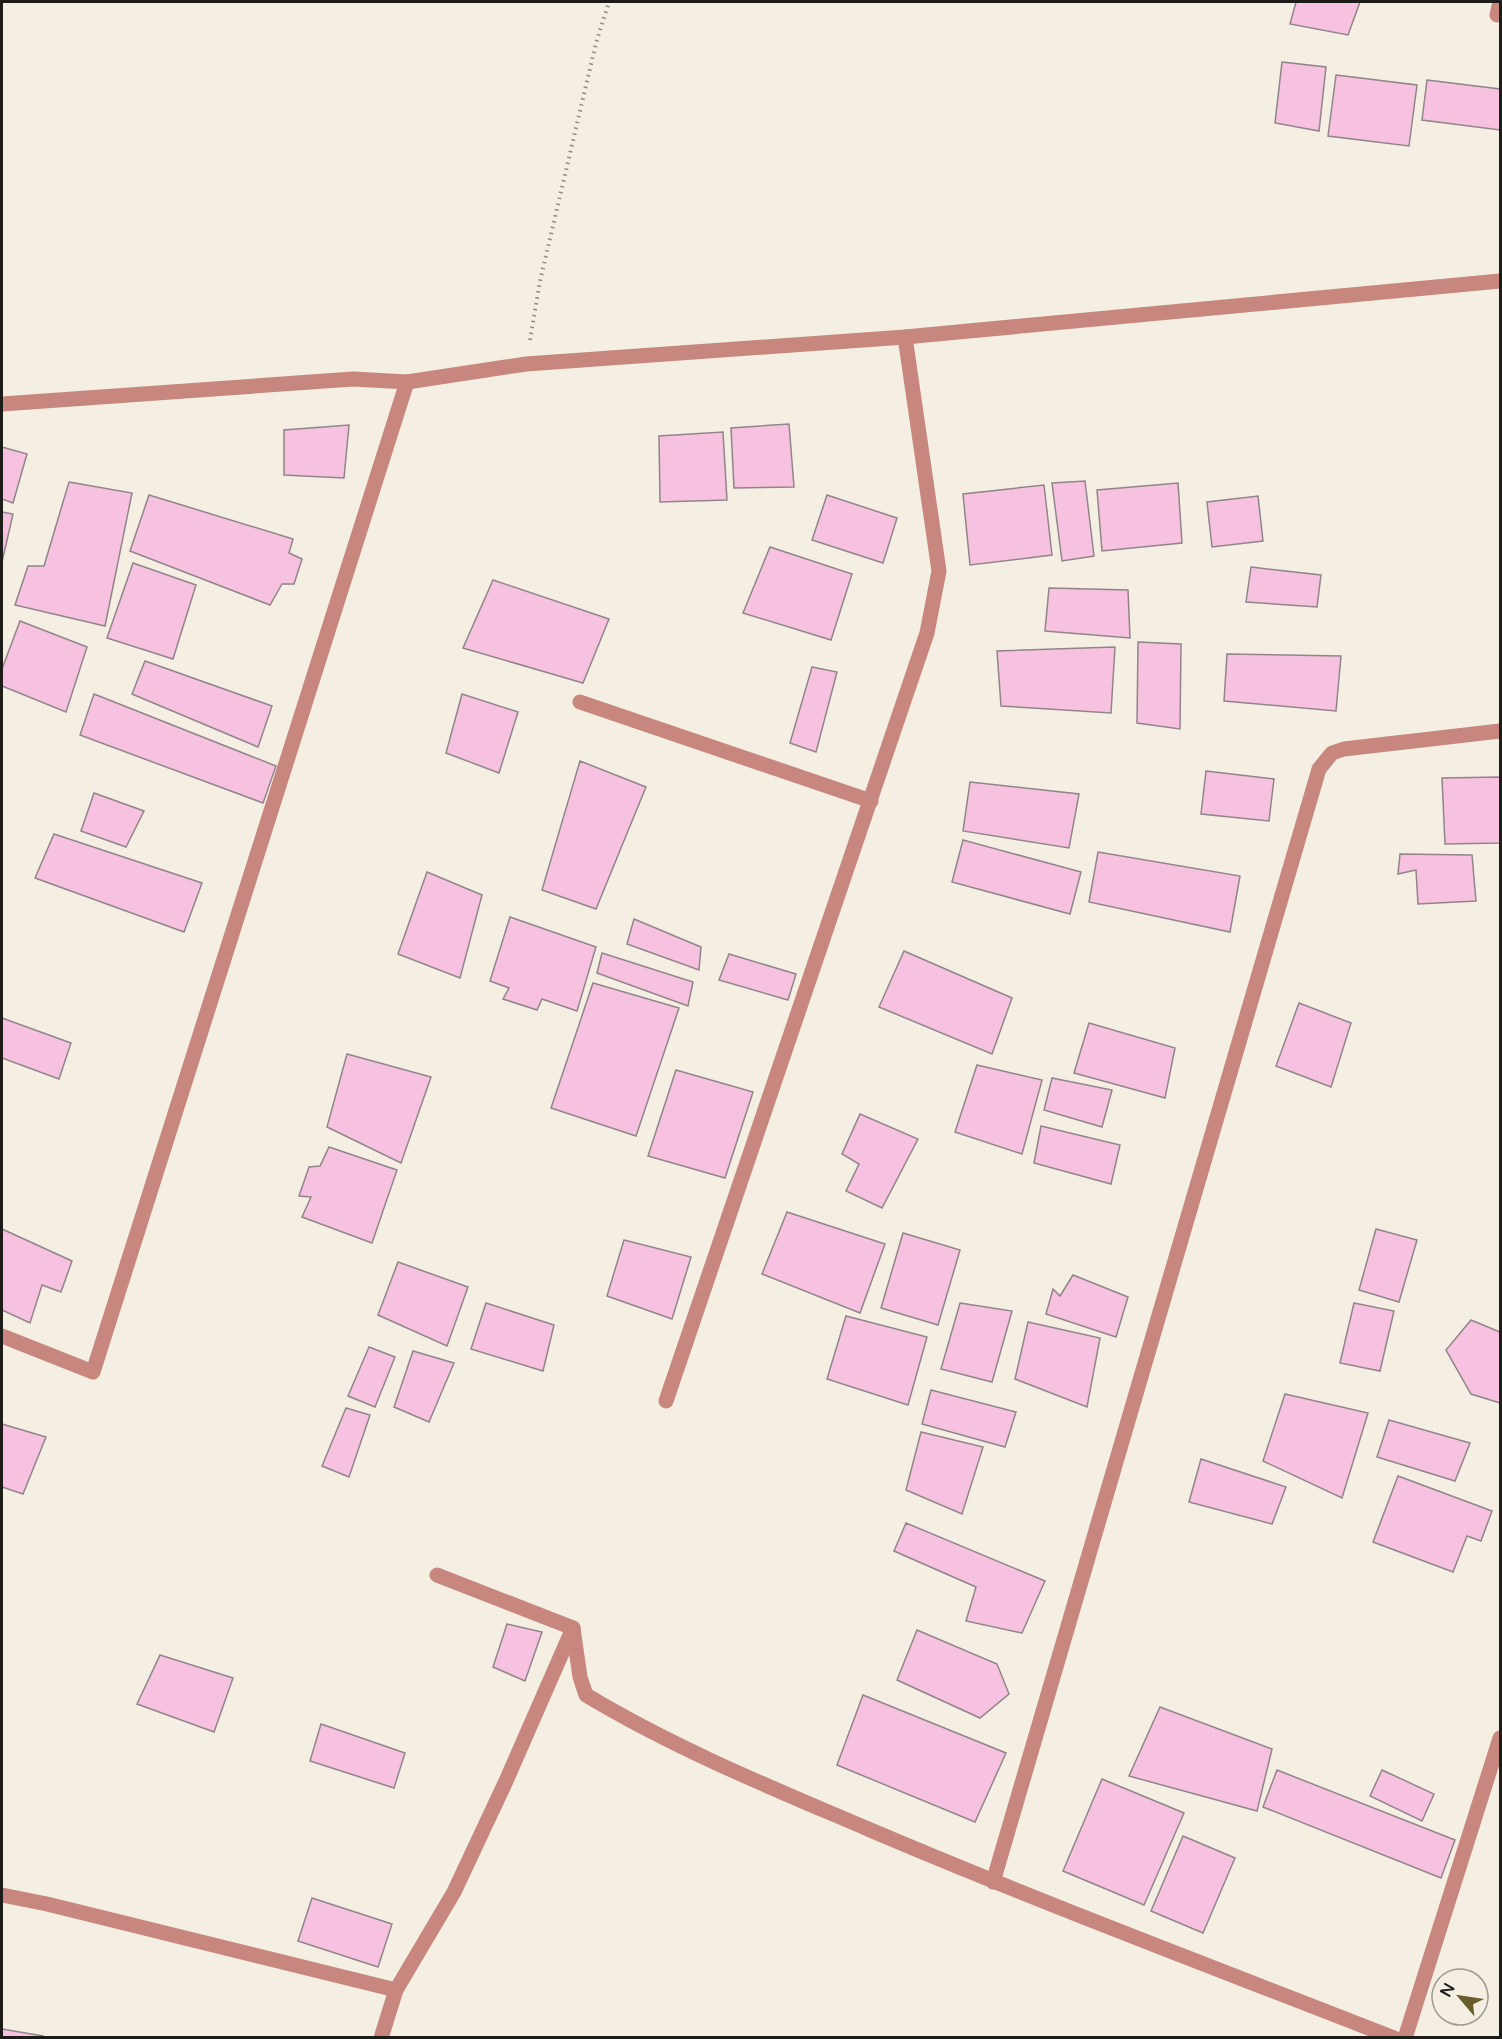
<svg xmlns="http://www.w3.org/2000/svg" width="1502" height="2039" font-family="'Varela Round',sans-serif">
<rect width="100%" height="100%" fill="#f4efe2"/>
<g fill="#f6c2df" stroke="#91858b" stroke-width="1.5">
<polygon points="1296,2 1360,2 1348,35 1290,24"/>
<polygon points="1282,62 1326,67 1319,131 1275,123"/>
<polygon points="1336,75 1417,85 1409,146 1328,136"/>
<polygon points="1427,80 1500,89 1500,130 1422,120"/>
<polygon points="789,424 794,487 734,488 731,428"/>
<polygon points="349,425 344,478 284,475 284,430"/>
<polygon points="723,432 727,500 660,502 659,436"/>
<polygon points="2,447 27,454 13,503 2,499"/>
<polygon points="1085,481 1094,556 1062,561 1052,483"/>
<polygon points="69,482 132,493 105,626 15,605 28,566 44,566"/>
<polygon points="1178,483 1182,543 1102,551 1097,490"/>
<polygon points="1044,485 1052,555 970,565 963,494"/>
<polygon points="149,495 293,539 289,553 302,559 294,584 282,584 270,605 130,551"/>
<polygon points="827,495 897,518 883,563 812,540"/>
<polygon points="1258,496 1263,541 1212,547 1207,502"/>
<polygon points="2,512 13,514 2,562"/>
<polygon points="770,547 852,574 831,640 743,613"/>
<polygon points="133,563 196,585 173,659 107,638"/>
<polygon points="1251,567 1321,575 1317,607 1246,602"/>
<polygon points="493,580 609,619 583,683 463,648"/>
<polygon points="1049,588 1128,590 1130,638 1045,631"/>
<polygon points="20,621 87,647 66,712 2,686 2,669"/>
<polygon points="1138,642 1181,644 1180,729 1137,723"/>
<polygon points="1115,647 1111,713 1001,706 997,651"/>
<polygon points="1227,654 1341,656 1336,711 1224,701"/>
<polygon points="145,661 272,706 258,747 132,694"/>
<polygon points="812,667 837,672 816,752 790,743"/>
<polygon points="94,694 276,766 263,803 80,735"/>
<polygon points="462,694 518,712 499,773 446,753"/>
<polygon points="580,761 646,787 596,909 542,890"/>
<polygon points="1206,771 1274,779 1269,821 1201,814"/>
<polygon points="1500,777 1500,843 1445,844 1442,778"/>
<polygon points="970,782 1079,794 1069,848 963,831"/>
<polygon points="94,793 144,811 126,847 81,831"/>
<polygon points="54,834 202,883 184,932 35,878"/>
<polygon points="963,840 1081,872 1070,914 952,882"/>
<polygon points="1098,852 1240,876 1230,932 1089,902"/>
<polygon points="1400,854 1472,855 1476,901 1418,904 1416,870 1398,874"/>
<polygon points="427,872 482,895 460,978 398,954"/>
<polygon points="510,917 596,947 577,1011 542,999 537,1010 503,999 509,988 490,981"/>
<polygon points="634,919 701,947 699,970 627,944"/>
<polygon points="904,951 1012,998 992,1054 879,1007"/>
<polygon points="602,953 693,982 688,1006 597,973"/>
<polygon points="729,954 796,974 788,1000 719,980"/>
<polygon points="593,983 679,1008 636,1136 551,1108"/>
<polygon points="1299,1003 1351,1023 1331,1087 1276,1066"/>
<polygon points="2,1018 71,1043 59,1079 2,1058"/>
<polygon points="1089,1023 1175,1048 1165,1098 1074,1073"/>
<polygon points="347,1054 431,1077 401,1163 327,1127"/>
<polygon points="977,1065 1042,1080 1022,1154 955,1132"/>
<polygon points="676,1070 753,1092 725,1178 648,1156"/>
<polygon points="1052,1078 1112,1090 1102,1127 1044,1110"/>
<polygon points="860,1114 918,1139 882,1208 846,1191 859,1164 842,1154"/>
<polygon points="1041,1126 1120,1145 1111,1184 1034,1163"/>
<polygon points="329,1147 397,1170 372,1243 302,1217 311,1197 299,1196 309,1167 320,1166"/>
<polygon points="787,1212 885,1244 860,1313 762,1274"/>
<polygon points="2,1229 72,1261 61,1292 42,1285 30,1323 2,1310"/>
<polygon points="1376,1229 1417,1240 1399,1302 1359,1290"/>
<polygon points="903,1233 960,1250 938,1325 881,1308"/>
<polygon points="624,1240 691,1257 672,1319 607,1296"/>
<polygon points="398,1262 468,1287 447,1346 378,1315"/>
<polygon points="1073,1275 1128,1297 1116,1337 1046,1314 1053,1289 1060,1296"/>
<polygon points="486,1303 554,1325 543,1371 471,1349"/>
<polygon points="960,1303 1012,1311 992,1382 941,1369"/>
<polygon points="1354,1303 1394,1311 1380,1371 1340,1363"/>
<polygon points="846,1316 927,1337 908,1405 827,1379"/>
<polygon points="1471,1320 1500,1332 1500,1403 1471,1394 1446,1350"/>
<polygon points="1028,1322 1100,1338 1087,1407 1015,1379"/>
<polygon points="369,1347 395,1357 375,1407 348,1396"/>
<polygon points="413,1351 454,1363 429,1422 394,1407"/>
<polygon points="931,1390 1016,1412 1005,1447 922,1424"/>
<polygon points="1285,1394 1368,1413 1342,1498 1263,1461"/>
<polygon points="346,1408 370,1415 349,1477 322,1466"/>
<polygon points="1389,1420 1470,1443 1455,1481 1377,1457"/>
<polygon points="2,1424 46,1437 23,1494 2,1487"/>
<polygon points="921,1432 983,1447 962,1514 906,1490"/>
<polygon points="1201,1459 1286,1487 1272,1524 1189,1502"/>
<polygon points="1398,1476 1492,1511 1481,1541 1467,1536 1453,1572 1373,1542"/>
<polygon points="906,1523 1045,1581 1022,1633 966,1621 976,1587 894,1551"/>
<polygon points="507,1624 542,1632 525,1681 493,1667"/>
<polygon points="917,1630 997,1664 1009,1694 980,1718 897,1680"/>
<polygon points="160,1655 233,1678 214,1732 137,1704"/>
<polygon points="863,1695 1006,1753 975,1822 837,1765"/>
<polygon points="1160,1707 1272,1749 1257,1811 1129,1776"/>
<polygon points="321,1724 405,1753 394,1788 310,1761"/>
<polygon points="1277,1770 1455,1840 1441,1878 1263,1807"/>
<polygon points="1382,1770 1434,1794 1422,1821 1370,1796"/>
<polygon points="1102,1779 1184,1813 1144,1905 1063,1871"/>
<polygon points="1183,1836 1235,1858 1203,1933 1151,1911"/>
<polygon points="312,1898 392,1924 378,1967 298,1941"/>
<polygon points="2,2029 43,2036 43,2038 2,2038"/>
</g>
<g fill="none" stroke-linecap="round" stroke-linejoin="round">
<polyline stroke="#918d85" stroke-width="4" stroke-dasharray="1.5 4.5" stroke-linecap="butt" points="530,340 540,281 596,43 609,2"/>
<g stroke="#c7877f" stroke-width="15">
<polyline points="1497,15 1500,2"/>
<polyline points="2,404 353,379 407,382 526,364 905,337 1500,281"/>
<polyline points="580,702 871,801"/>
<polyline points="2,1336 93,1372 407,382"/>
<polyline points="666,1401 927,633 939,571 905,337"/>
<polyline points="437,1575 573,1628"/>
<path d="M 573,1628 L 580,1677 L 586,1695 C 676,1749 772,1788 868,1829 C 1042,1903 1218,1969 1394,2038"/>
<polyline points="993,1882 1319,769 1332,753 1344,749 1500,731"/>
<polyline points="2,1895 47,1904 396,1990"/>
<polyline points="381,2038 396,1990 454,1892 506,1781 573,1628"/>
<polyline points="1405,2038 1500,1738"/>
</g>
</g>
<rect width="1502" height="2039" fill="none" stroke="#1e1c18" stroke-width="6"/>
<g transform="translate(1460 1997) rotate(299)"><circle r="28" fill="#f4efe2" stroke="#9e9b91" stroke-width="1.5"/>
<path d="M0-4.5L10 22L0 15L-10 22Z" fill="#695e2b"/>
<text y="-9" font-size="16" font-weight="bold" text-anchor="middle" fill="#1e1c18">N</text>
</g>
</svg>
